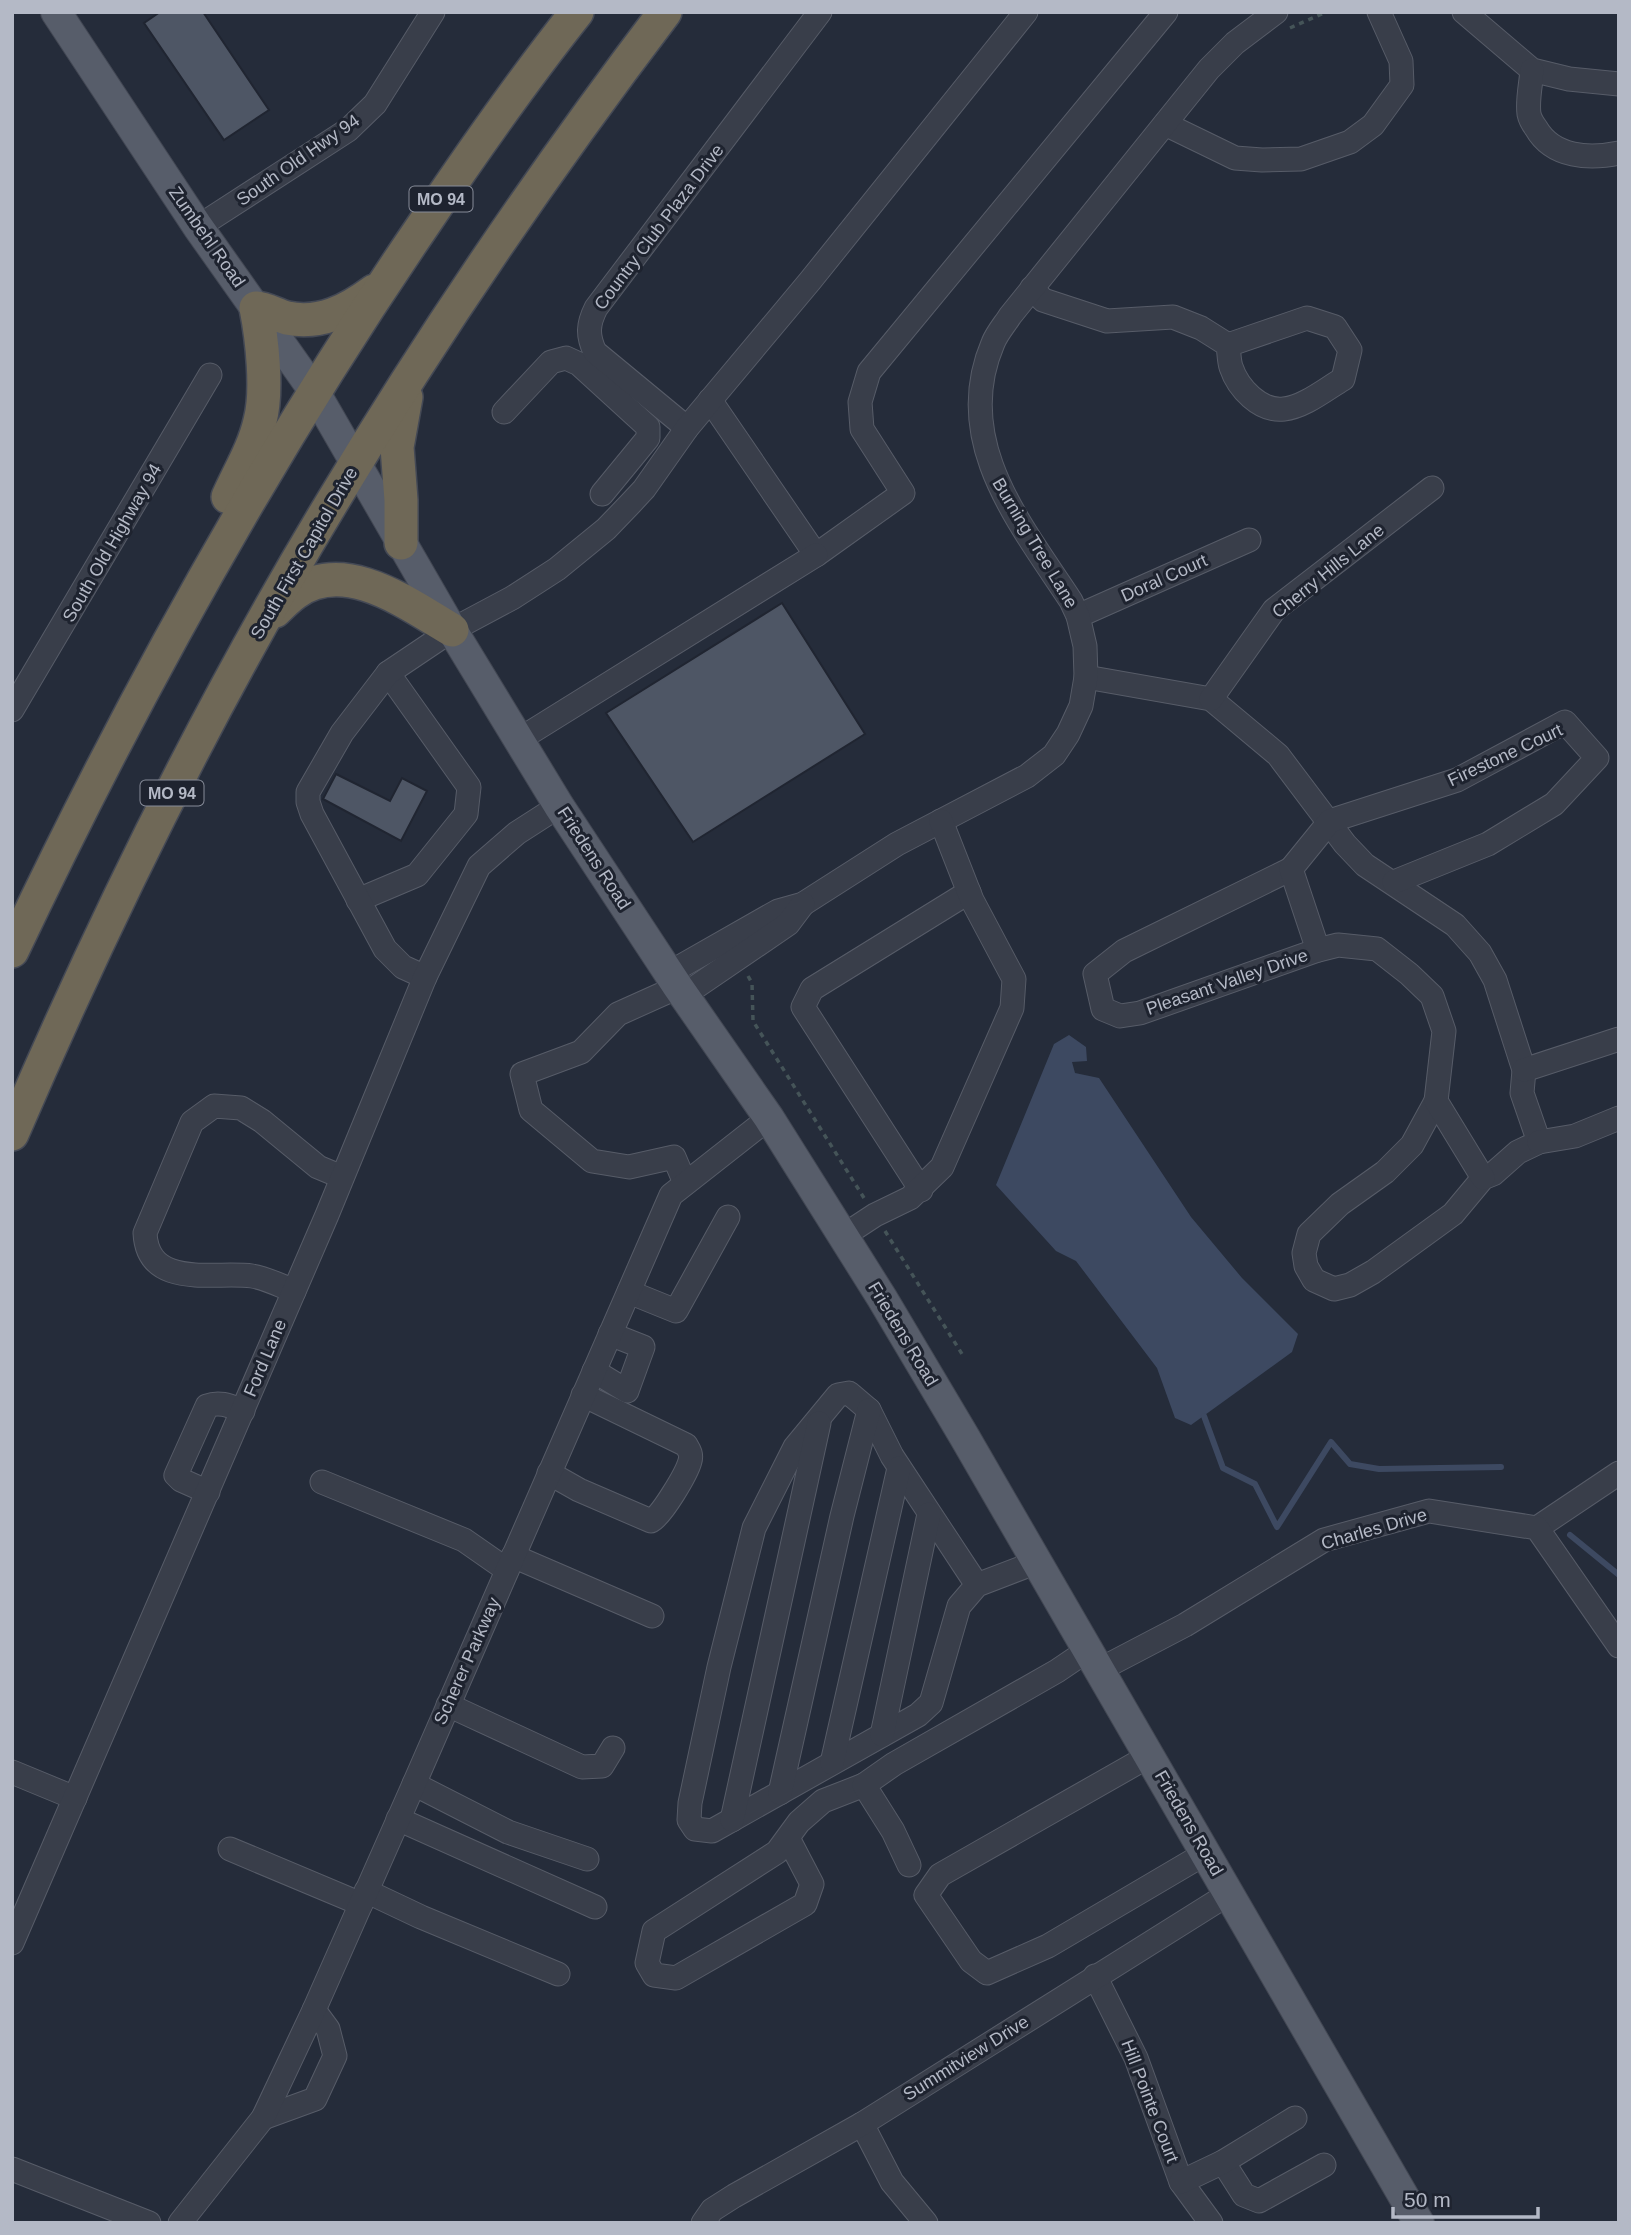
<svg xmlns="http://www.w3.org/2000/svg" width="1631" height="2235" font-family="Helvetica,sans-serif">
<rect width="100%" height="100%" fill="#252c3a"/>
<polygon fill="#3d4961" points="1069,1035 1086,1047 1087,1061 1072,1062 1075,1073 1099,1078 1191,1217 1242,1278 1298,1334 1292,1352 1191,1425 1175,1418 1157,1368 1076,1261 1056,1251 996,1185 1054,1044"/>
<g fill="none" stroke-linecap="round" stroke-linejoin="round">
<g stroke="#3d4961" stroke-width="6">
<polyline points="1204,1416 1223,1468 1255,1484 1277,1527 1331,1442 1350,1464 1379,1469 1501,1467"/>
<polyline points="1570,1535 1619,1575"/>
</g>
</g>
<g fill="#4e5665" stroke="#202531" stroke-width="2">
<polygon points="160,12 203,12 269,110 224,140 144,23"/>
<polygon points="782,603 865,734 693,842 606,713"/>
<polygon points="336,774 390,801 402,778 427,791 401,841 323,799"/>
</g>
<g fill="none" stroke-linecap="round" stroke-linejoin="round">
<defs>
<g id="minor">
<polyline points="1464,12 1532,70 1569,79 1619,84"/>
<path d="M 1532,70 C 1531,84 1527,100 1529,114 C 1530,119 1533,124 1536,128 C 1553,158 1590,159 1619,153"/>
<polyline points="1165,124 1235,158 1262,160 1301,159 1350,142 1373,125 1402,85 1401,61 1379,12"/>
<polyline points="198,227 348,130 375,104 433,12"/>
<path d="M 1032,288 L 1043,300 L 1107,321 L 1173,317 L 1201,328 L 1228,345 L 1307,318 L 1335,327 L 1350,350 L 1343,379 C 1326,389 1304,407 1284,409 C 1260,412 1238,388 1231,367 C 1229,361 1229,352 1228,345"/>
<polyline points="710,400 816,555 903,493 862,429 860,402 869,372 1166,12"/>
<polyline points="504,412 551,362 566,358 579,364 648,427 648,438 602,494"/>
<path d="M 687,428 L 595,352 C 587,335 588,324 596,308 L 820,12"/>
<polyline points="1078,616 1249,540"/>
<polyline points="1086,677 1211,699 1278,755 1345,844 1365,865 1455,925 1480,953 1495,980 1524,1070 1522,1093 1539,1142 1518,1152 1493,1174 1483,1178 1453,1214 1373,1272 1350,1285 1334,1289 1314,1280 1306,1266 1304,1253 1309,1234 1340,1204 1385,1172 1412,1145 1436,1101"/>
<polyline points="1211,699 1274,610 1432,488"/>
<polyline points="12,710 210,375"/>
<polyline points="520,739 816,555"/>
<polyline points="1291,869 1124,951 1095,974 1103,1009 1120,1016 1140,1013 1318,950"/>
<polyline points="1394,882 1488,844 1554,804 1597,758 1565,722 1457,780 1330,821 1291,869 1318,950 1338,945 1377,949 1409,974 1432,996 1444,1031 1436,1101 1483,1178"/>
<polyline points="358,900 417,875 466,814 469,787 388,673"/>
<path d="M 669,973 L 778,911 L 803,904 L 897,844 L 1027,776 L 1054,755 L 1068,734 L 1081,706 L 1086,677 L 1085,646 L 1078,616 L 1071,601 C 1020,523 951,441 993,343 C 997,333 1005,324 1010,316 L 1209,69 L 1235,43 L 1276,12"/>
<polyline points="425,977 403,967 385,949 312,814 308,802 308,792 342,733 388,673 452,630 512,598 557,569 606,529 631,503 644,489 687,428 810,281 1026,12"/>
<polyline points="678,987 618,1014 581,1052 522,1074 531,1110 592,1161 629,1167 674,1157 685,1183"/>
<polyline points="684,995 788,924 803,904"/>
<polyline points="1524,1070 1619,1039"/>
<polyline points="1539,1142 1575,1136 1619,1118"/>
<polyline points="921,1190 803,1007 812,989 969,892"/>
<polyline points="843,1236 875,1215 910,1198 942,1167 1012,1008 1014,979 972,900 941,821"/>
<path d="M 294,1291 C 281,1286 266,1278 252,1276 C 215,1271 148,1290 145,1233 L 192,1122 L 214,1106 L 241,1108 L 262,1121 L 318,1167 L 342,1177"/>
<polyline points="629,1292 676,1311 728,1217"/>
<polyline points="594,1371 627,1391 643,1347 610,1334"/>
<path d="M 549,1473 L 579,1490 L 651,1521 C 662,1515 687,1473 690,1461 C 692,1454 689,1450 686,1445 L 583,1395"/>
<polyline points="322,1482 464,1540 507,1570"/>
<path d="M 208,1492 L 181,1480 L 176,1475 L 207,1406 C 220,1401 230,1406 243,1411"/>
<polyline points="1537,1528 1619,1473"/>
<polyline points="513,1556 652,1616"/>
<polyline points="977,1585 959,1606 931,1703 918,1715 712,1831 695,1829 689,1820 690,1803 719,1667 754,1528 795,1447 838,1395 849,1393 869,1410 892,1456 977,1585 1037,1562"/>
<polyline points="1099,1670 1185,1625 1324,1540 1429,1511 1537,1528 1619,1646"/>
<polyline points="448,1705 582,1767 602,1766 613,1748"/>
<polyline points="882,1735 929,1514"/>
<polyline points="1149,1756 940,1875 926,1895 971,1961 987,1973 1048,1946 1206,1853"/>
<polyline points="832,1763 899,1468"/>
<polyline points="12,1772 75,1798"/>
<polyline points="414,1784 508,1832 587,1859"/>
<polyline points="780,1793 842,1516 869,1410"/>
<polyline points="398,1819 595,1907"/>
<polyline points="732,1820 819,1423"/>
<polyline points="788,1838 812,1884 805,1904 676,1978 654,1975 647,1963 654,1931 777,1852 799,1822 823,1801 864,1785"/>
<polyline points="230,1849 361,1904"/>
<polyline points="909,1865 893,1831 864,1785 894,1764 1057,1671 1088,1650"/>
<polyline points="366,1891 421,1917 558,1974"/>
<polyline points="12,1943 327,1215 425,977 479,866 517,833 559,806"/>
<polyline points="1095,1976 1136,2058 1181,2182 1211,2223"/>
<polyline points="263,2118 315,2099 335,2056 328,2029 314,2010"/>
<polyline points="862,2124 892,2182 926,2223"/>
<polyline points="1223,2162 1244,2195 1259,2201 1324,2165"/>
<polyline points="12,2169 149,2223"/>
<polyline points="1181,2182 1223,2162 1295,2118"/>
<polyline points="180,2223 263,2118 314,2010 414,1784 671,1195 769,1118"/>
<polyline points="703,2223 712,2210 734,2196 862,2124 1230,1893"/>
</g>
<polyline id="major" points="56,12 198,227 314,391 452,630 559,806 678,987 769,1118 882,1298 964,1436 1419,2223"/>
<g id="highway">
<path d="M 228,497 C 239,472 254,448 260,421 C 268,391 262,338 256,308 C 267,309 276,315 287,318 C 321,325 348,310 374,291"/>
<polyline points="401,543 401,500 397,447 406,397"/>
<path d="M 275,611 C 281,605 288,598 295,593 C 345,556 409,605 452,630"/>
<path d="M 12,951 C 131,700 265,457 422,227 C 471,154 522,81 577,12"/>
<path d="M 12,1134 C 105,918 209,706 331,504 C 433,334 545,170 665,12"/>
</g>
</defs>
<use href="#minor" stroke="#575c68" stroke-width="25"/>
<use href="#major" stroke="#424753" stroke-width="32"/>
<use href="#highway" stroke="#444955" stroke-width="36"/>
<g stroke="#455458" stroke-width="3.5" stroke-dasharray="5 5" stroke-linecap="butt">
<polyline points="1290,28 1326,12"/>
<polyline points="748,976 752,983 753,1021 864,1198"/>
<polyline points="885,1231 962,1354"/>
</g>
<use href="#minor" stroke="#393e4a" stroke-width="23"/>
<use href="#major" stroke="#575d6a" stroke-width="30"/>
<use href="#highway" stroke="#6f6857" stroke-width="33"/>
</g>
<g text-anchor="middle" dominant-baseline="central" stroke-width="6" stroke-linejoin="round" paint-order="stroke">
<g fill="#1e232f" stroke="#878c99" stroke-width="2">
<rect x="409.5" y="186.5" width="63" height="25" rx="5"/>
<rect x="140.5" y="780.5" width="63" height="25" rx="5"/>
</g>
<g font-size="16" font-weight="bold" fill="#b4b9c6">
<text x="441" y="199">MO 94</text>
<text x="172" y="793">MO 94</text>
</g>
<g font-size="18" fill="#b4b9c6" stroke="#1e232f">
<text transform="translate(298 160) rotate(-35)">South Old Hwy 94</text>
<text transform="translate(659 227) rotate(-53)">Country Club Plaza Drive</text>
<text transform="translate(207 237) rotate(55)">Zumbehl Road</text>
<text transform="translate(112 543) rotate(-60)">South Old Highway 94</text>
<text transform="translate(1035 543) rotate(59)">Burning Tree Lane</text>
<text transform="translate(304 553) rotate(-60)">South First Capitol Drive</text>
<text transform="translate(1328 571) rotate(-39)">Cherry Hills Lane</text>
<text transform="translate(1164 578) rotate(-24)">Doral Court</text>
<text transform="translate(1505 755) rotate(-25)">Firestone Court</text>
<text transform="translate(594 858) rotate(57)">Friedens Road</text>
<text transform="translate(1227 982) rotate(-19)">Pleasant Valley Drive</text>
<text transform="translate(903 1334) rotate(59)">Friedens Road</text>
<text transform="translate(265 1358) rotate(-67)">Ford Lane</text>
<text transform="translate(1374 1529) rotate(-16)">Charles Drive</text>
<text transform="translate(467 1661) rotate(-66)">Scherer Parkway</text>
<text transform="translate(1189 1823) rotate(60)">Friedens Road</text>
<text transform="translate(966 2058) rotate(-32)">Summitview Drive</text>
<text transform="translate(1150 2101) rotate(69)">Hill Pointe Court</text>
</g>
</g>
<rect width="1631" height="2235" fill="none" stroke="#b4b9c6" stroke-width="28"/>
<path d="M1393 2207v10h145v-10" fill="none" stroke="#b4b9c6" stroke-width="3.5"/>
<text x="1404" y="2207" font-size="21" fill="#b4b9c6" stroke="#1e232f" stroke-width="5" paint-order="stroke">50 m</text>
</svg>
